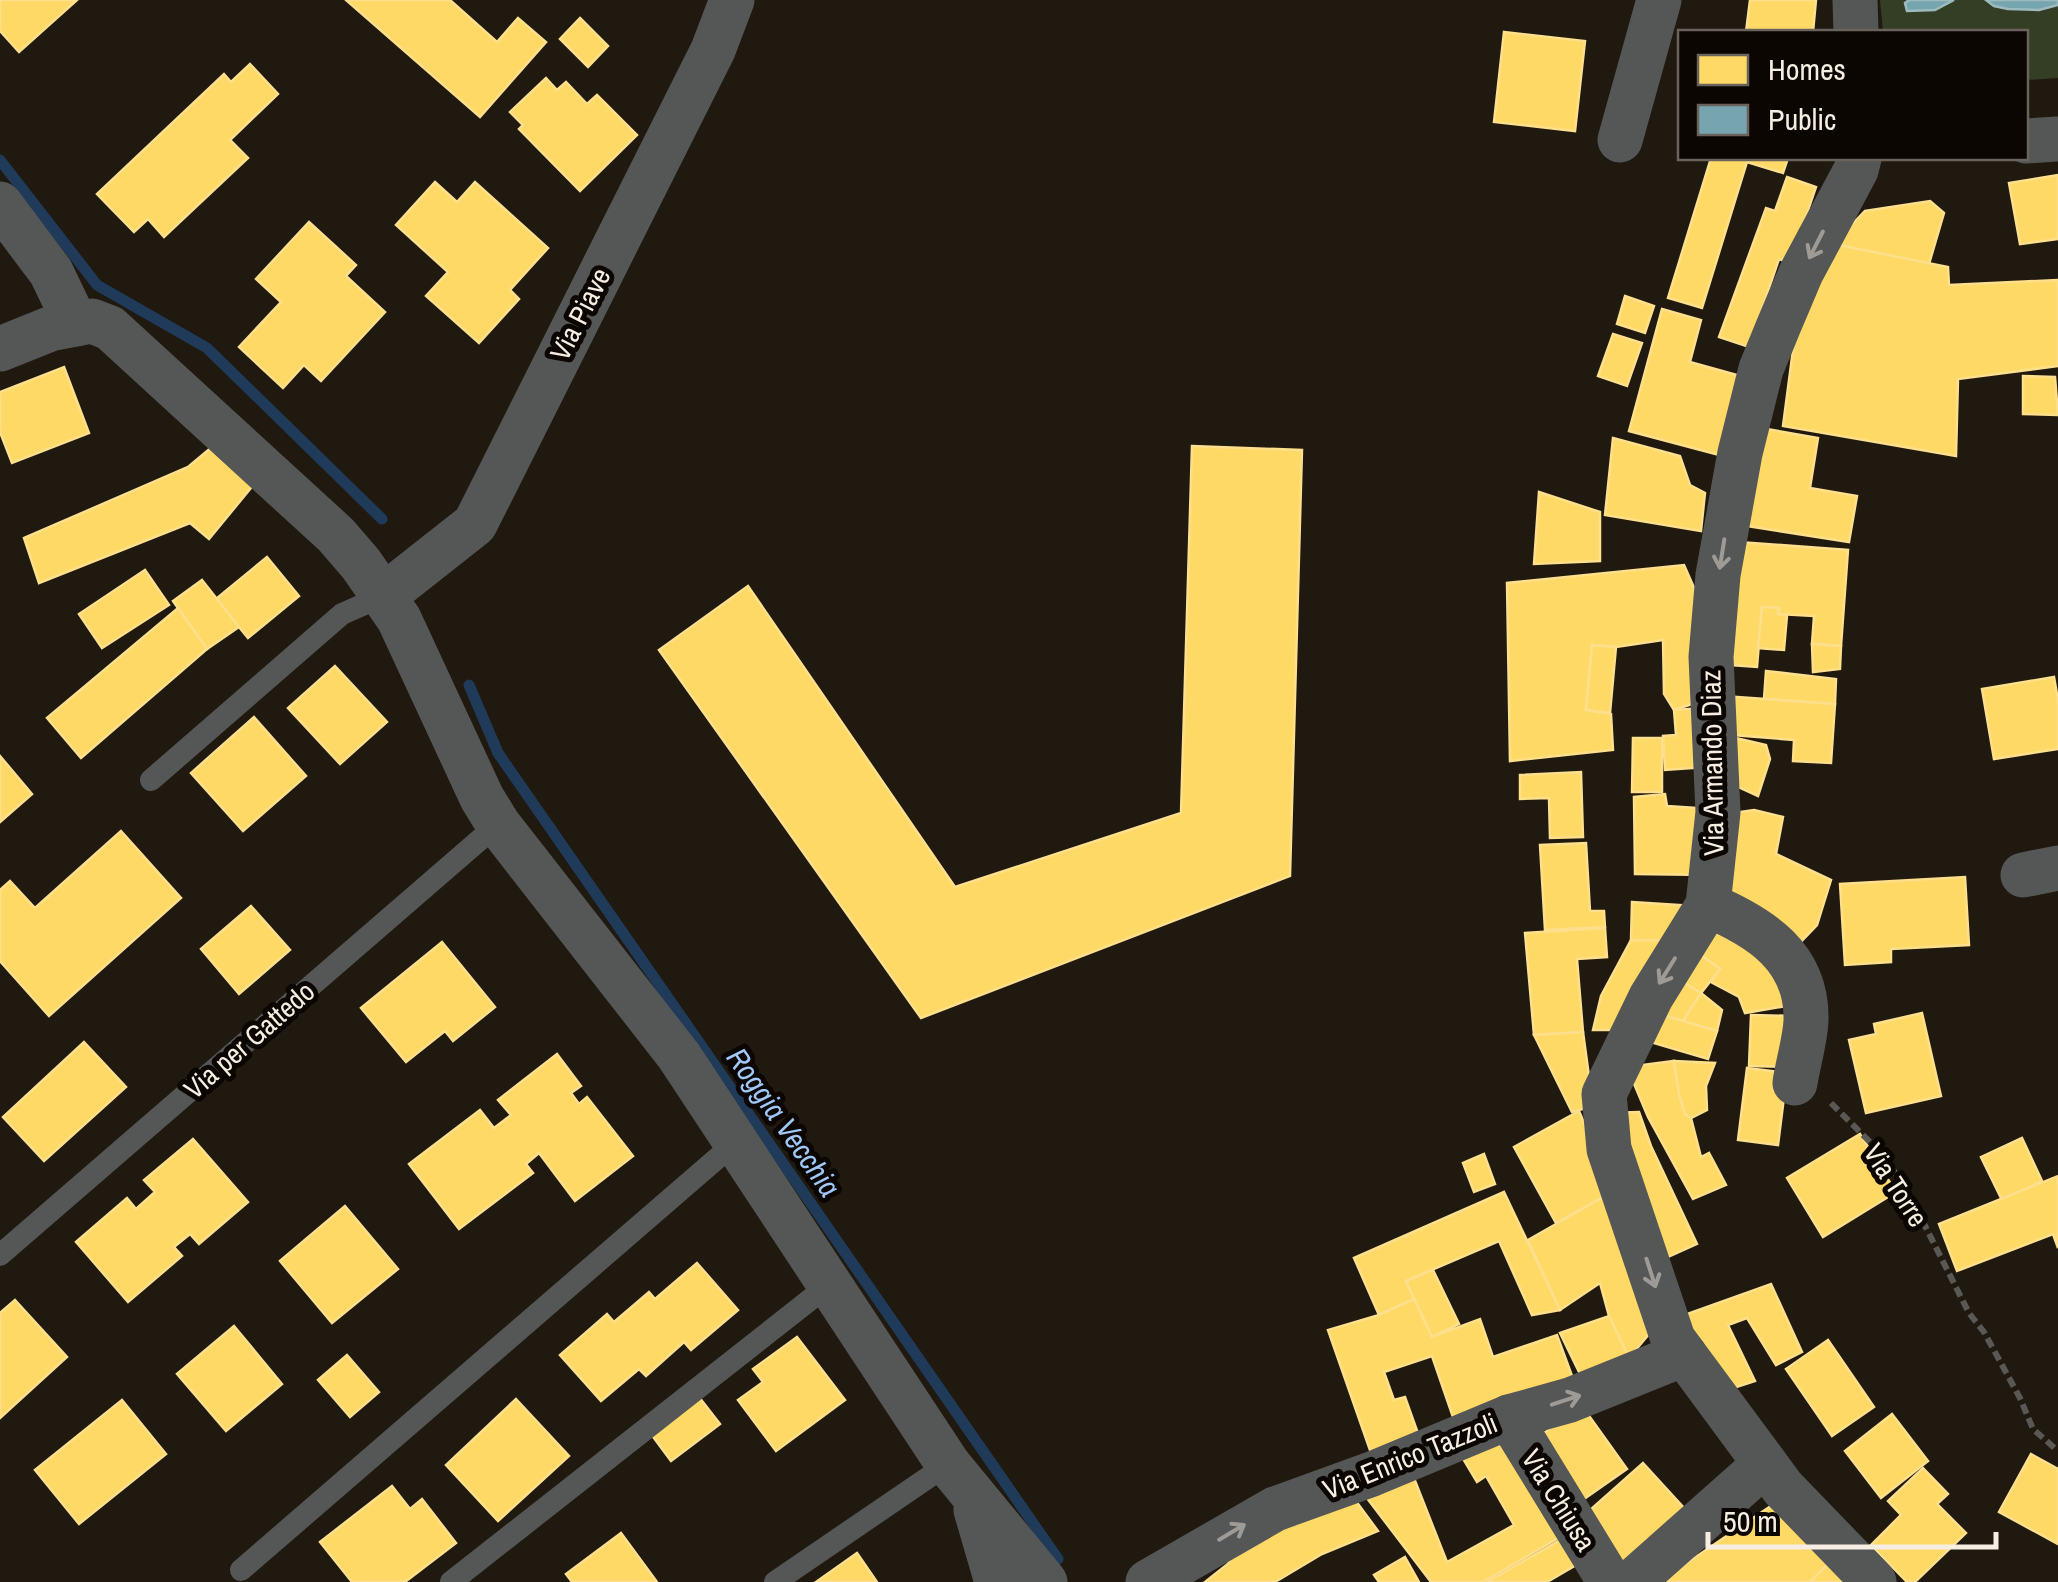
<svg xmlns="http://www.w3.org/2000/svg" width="2058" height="1582" font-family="'Archivo Narrow',sans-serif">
<rect width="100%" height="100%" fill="#20190f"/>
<polygon fill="#343e25" points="1880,0 2058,0 2058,78 2026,80 2026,32 1883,32"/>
<g fill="#ffd966" stroke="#fddf8c" stroke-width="2.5">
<polygon points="0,0 77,0 19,52 0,31"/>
<polygon points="346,0 450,0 497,42 518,18 546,42 480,117"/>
<polygon points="1750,0 1816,0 1813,32 1746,32"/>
<polygon points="580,18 608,46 588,67 560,39"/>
<polygon points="1504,32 1585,41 1575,131 1494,122"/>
<polygon points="250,64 278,94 230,140 248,158 164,237 148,219 134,232 97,194 224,74 231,82"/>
<polygon points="546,78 557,90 566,82 587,104 597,95 637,135 580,191 519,129 523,125 510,112"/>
<polygon points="1711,158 1788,158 1783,173 1747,162 1702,308 1668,298"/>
<polygon points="2058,175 2058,239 2020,244 2009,183"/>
<polygon points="1787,177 1816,187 1790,263 1779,259 1749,347 1719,337 1766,208 1775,211"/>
<polygon points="435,182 457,202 475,182 548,248 510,290 519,299 479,343 426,296 448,272 396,225"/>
<polygon points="1930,201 1944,213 1929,264 1833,244 1865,211"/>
<polygon points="309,222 356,265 346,276 385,312 321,381 304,365 283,388 239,347 281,302 256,279"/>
<polygon points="1833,244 1948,267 1949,285 2058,280 2058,366 1958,379 1956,456 1783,426 1794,342"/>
<polygon points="1625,296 1654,306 1645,333 1617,324"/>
<polygon points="1662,309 1701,320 1690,362 1741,376 1719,455 1629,431"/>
<polygon points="1613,334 1642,343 1627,386 1598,376"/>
<polygon points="64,367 89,433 12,463 0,432 0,392"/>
<polygon points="2023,376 2055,377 2058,415 2023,414"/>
<polygon points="1750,426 1818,438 1810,488 1857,496 1849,542 1734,524"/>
<polygon points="1613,438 1680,456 1690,485 1705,493 1701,531 1605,515"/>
<polygon points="1192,446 1302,450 1290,876 921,1018 659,650 748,586 955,887 1181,813"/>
<polygon points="212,447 255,483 209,539 190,523 39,583 24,538 188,467"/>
<polygon points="1539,492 1600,512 1600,561 1534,564"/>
<polygon points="1725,541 1848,550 1841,646 1812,644 1814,616 1778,614 1779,608 1762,607 1757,667 1716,664"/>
<polygon points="267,557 299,596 248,638 216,599"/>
<polygon points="1684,565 1703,608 1701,701 1674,710 1664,694 1663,640 1616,647 1592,645 1586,710 1611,714 1613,750 1510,761 1507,583"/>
<polygon points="145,570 169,605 102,648 79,614"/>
<polygon points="202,580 239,627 207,649 173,601"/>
<polygon points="1762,607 1779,608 1778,614 1787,615 1784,650 1758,648"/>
<polygon points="178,608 207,649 81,758 47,718"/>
<polygon points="1812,644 1841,646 1840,669 1813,672"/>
<polygon points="1592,645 1616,647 1610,713 1586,710"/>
<polygon points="335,666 387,722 340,764 288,708"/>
<polygon points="1766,671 1836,679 1835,704 1764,699"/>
<polygon points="2054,677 2058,700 2058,749 1994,759 1982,689"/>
<polygon points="1723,696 1835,704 1831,763 1793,761 1794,740 1720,734"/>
<polygon points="1703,708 1706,767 1665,770 1663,736 1676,735 1674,710"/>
<polygon points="254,717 306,776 243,831 191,773"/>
<polygon points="1723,735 1766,745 1770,759 1758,796 1725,781"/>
<polygon points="1633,738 1662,738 1662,792 1632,792"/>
<polygon points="0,756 32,794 0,822"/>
<polygon points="1581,772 1583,837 1550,838 1549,798 1520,799 1520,775"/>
<polygon points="1665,794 1667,806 1711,809 1707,875 1635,874 1634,797"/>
<polygon points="1754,810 1783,817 1776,854 1831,880 1817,925 1792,951 1717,891 1726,814"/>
<polygon points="121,831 181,898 49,1016 0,961 0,890 10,881 35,908"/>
<polygon points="1586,843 1590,911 1604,911 1605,927 1545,930 1540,845"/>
<polygon points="1965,877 1969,945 1891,949 1891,962 1845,965 1840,884"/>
<polygon points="1632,902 1693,906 1679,941 1631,940"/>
<polygon points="251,906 290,950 239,994 201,949"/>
<polygon points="1715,912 1790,988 1792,1005 1745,1013 1739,997 1711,982 1720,969 1690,947"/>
<polygon points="1605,928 1607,957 1577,959 1583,1032 1534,1035 1525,933"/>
<polygon points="1631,940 1679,941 1628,1030 1593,1030 1601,996"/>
<polygon points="442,942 495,1007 453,1041 445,1031 406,1062 361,1008"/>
<polygon points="1690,947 1720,969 1701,993 1671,975"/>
<polygon points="1671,975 1701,993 1683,1021 1649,1011"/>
<polygon points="1701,993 1722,1010 1717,1031 1683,1021"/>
<polygon points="1649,1011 1717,1031 1708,1059 1640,1039"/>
<polygon points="1922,1013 1941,1096 1866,1113 1849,1040 1876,1034 1874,1024"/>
<polygon points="1751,1015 1795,1016 1793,1067 1749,1066"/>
<polygon points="1583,1032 1593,1106 1572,1112 1534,1035"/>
<polygon points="84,1042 126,1087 44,1161 3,1117"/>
<polygon points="557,1054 581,1086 571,1093 579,1104 587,1097 633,1156 575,1201 539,1153 526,1164 533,1173 459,1229 409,1164 480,1110 494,1128 511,1115 498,1100"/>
<polygon points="1674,1061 1679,1094 1685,1114 1691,1118 1701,1157 1709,1153 1726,1185 1693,1199 1648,1117 1627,1067"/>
<polygon points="1674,1061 1715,1063 1706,1086 1707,1110 1691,1118 1685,1114 1679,1094"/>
<polygon points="1747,1068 1787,1073 1778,1145 1738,1140"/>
<polygon points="1579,1111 1597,1153 1621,1187 1556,1223 1514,1147"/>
<polygon points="1639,1112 1651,1146 1697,1244 1661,1260 1608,1113"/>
<polygon points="1860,1134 1896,1192 1823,1237 1787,1178"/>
<polygon points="2022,1138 2042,1181 2002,1200 1981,1157"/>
<polygon points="193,1139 248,1202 199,1244 190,1234 174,1247 182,1256 128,1302 76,1242 127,1198 136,1209 155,1192 144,1180"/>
<polygon points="1484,1154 1495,1184 1474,1192 1463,1163"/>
<polygon points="2058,1176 2058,1248 2053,1234 1957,1271 1939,1224"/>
<polygon points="1621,1187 1660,1321 1629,1358 1609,1316 1600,1283 1560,1310 1528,1240"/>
<polygon points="1504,1192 1560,1310 1532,1315 1499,1241 1406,1281 1414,1299 1379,1315 1354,1258"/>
<polygon points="345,1206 398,1269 332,1323 280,1261"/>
<polygon points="697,1263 738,1310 691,1350 684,1342 646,1376 639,1369 601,1401 560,1355 607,1314 614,1322 649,1292 655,1299"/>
<polygon points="1433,1270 1459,1324 1432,1337 1406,1281"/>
<polygon points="1771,1284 1802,1352 1776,1365 1747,1318 1728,1325 1755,1381 1721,1392 1679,1317"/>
<polygon points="1414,1299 1432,1337 1480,1319 1493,1357 1557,1335 1575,1384 1456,1426 1432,1356 1384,1372 1394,1400 1405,1397 1420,1439 1372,1456 1328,1330 1379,1315"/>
<polygon points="15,1300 67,1357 0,1418 0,1313"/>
<polygon points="1609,1316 1629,1358 1580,1374 1560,1333"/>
<polygon points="234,1326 282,1384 226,1431 177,1374"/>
<polygon points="797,1337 845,1400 776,1451 738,1400 763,1382 753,1369"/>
<polygon points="1828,1340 1874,1407 1832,1436 1786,1369"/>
<polygon points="347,1355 379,1392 350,1417 318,1380"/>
<polygon points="699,1397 720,1424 671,1461 651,1434"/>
<polygon points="516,1399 569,1456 498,1521 446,1465"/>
<polygon points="122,1400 166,1454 79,1524 35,1470"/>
<polygon points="1582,1406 1627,1469 1574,1506 1530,1443"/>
<polygon points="1892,1414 1928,1461 1881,1498 1845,1451"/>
<polygon points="1497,1423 1562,1536 1483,1582 1431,1582 1360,1489 1410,1468 1447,1562 1514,1525 1486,1476 1477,1482 1456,1447"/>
<polygon points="2031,1454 2058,1469 2058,1544 1999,1512"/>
<polygon points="1643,1463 1684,1508 1623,1563 1581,1518"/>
<polygon points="1923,1468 1948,1494 1937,1504 1966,1533 1915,1582 1907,1582 1871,1545 1901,1515 1888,1501"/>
<polygon points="392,1486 410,1509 422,1499 456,1543 405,1582 352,1582 320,1542"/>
<polygon points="1350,1493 1378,1531 1322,1554 1275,1582 1205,1582 1229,1563 1226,1557"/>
<polygon points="1781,1499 1829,1563 1810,1582 1659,1582"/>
<polygon points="621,1533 657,1582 572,1582 566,1574"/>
<polygon points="1569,1535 1583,1561 1547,1582 1487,1582"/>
<polygon points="857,1553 877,1582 816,1582"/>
<polygon points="1405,1557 1419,1582 1379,1582 1374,1575"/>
<polygon points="1829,1563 1846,1582 1810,1582"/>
</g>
<g fill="#76a5af" stroke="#9dbbbf" stroke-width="2.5">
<polygon points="1909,0 1954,0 1935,10 1907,11 1905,3"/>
<polygon points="1986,0 2058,0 2058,5 2039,10 2008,9 1994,6"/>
</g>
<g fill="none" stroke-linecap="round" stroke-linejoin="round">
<g stroke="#203b5a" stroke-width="11">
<polyline points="0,160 97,285 207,348 382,519"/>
<polyline points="469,685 498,753 1058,1559"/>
</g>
<polyline stroke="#595855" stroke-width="6" stroke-dasharray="10 5" stroke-linecap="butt" points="1831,1103 1885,1157 1910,1196 1969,1313 1984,1332 2020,1398 2033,1429 2058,1451"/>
<g stroke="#555757" stroke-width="22">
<polyline points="151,780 342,614 385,595"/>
<polyline points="0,1255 498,824"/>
<polyline points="241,1570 736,1142"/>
<polyline points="451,1582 830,1284"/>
<polyline points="775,1582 948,1464"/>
</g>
<g stroke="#555757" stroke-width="45">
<polyline points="1855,0 1856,32"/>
<polyline points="1620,140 1659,0"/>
<polyline points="2026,141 2058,139"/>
<polyline points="1859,158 1856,170 1801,273 1779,325 1761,369 1740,453 1718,575 1711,657 1718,812 1708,905 1651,997 1604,1094 1609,1149 1673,1339 1783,1488 1874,1582"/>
<polyline points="0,204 51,272 76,324 92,321 110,328 336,535 361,564 399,619 482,798 498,824 679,1056 948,1464 1045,1582"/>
<polyline points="0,349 50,329 76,324"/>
<polyline points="385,595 475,524 713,50 732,0"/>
<polyline points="2023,875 2058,868"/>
<path d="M 1708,905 C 1760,927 1808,957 1806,1021 C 1805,1041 1798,1063 1795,1083"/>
<polyline points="1509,1417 1610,1582"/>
<polyline points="976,1510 997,1582"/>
<polyline points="1148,1582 1275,1509 1372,1474 1509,1417 1570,1400 1684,1354"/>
<polyline points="1632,1582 1765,1464"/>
</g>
</g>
<defs><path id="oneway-shaft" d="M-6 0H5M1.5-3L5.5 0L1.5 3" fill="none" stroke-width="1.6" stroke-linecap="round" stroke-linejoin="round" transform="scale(2.5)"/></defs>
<g stroke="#9e9b96">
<use href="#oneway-shaft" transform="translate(1816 245) rotate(117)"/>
<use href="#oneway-shaft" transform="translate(1722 554) rotate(99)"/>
<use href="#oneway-shaft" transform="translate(1667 971) rotate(122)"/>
<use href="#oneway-shaft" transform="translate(1651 1273) rotate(72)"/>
<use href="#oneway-shaft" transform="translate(1566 1400) rotate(-18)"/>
<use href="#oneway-shaft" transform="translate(1232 1532) rotate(-31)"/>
</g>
<g text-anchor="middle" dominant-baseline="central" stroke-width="10" stroke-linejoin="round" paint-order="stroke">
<g font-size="28" fill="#f7eee3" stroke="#0b0602">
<text transform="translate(580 314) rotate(-63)">Via Piave</text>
<text transform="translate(1712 763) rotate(-91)">Via Armando Diaz</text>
<text transform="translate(249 1040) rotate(-41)">Via per Gattedo</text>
<text transform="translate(1896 1185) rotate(57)">Via Torre</text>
<text transform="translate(1410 1456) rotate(-22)">Via Enrico Tazzoli</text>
<text transform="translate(1559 1500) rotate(58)">Via Chiusa</text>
</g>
<g font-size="30" font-style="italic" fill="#9fc7f8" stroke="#0b0602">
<text transform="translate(784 1122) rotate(55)">Roggia Vecchia</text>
</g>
</g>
<rect x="1678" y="30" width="350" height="130" fill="#0b0602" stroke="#69635c" stroke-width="2.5"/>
<rect x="1698" y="55" width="50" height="30" fill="#ffd966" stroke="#69635c" stroke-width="2.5"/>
<text x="1768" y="80" font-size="30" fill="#f7eee3">Homes</text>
<rect x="1698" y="105" width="50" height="30" fill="#76a5af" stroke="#69635c" stroke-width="2.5"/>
<text x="1768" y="130" font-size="30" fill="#f7eee3">Public</text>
<path d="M1708 1532v15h288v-15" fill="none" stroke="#f7eee3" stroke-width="5"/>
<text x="1723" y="1532" font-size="30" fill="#f7eee3" stroke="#0b0602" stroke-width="8" paint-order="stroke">50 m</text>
</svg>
